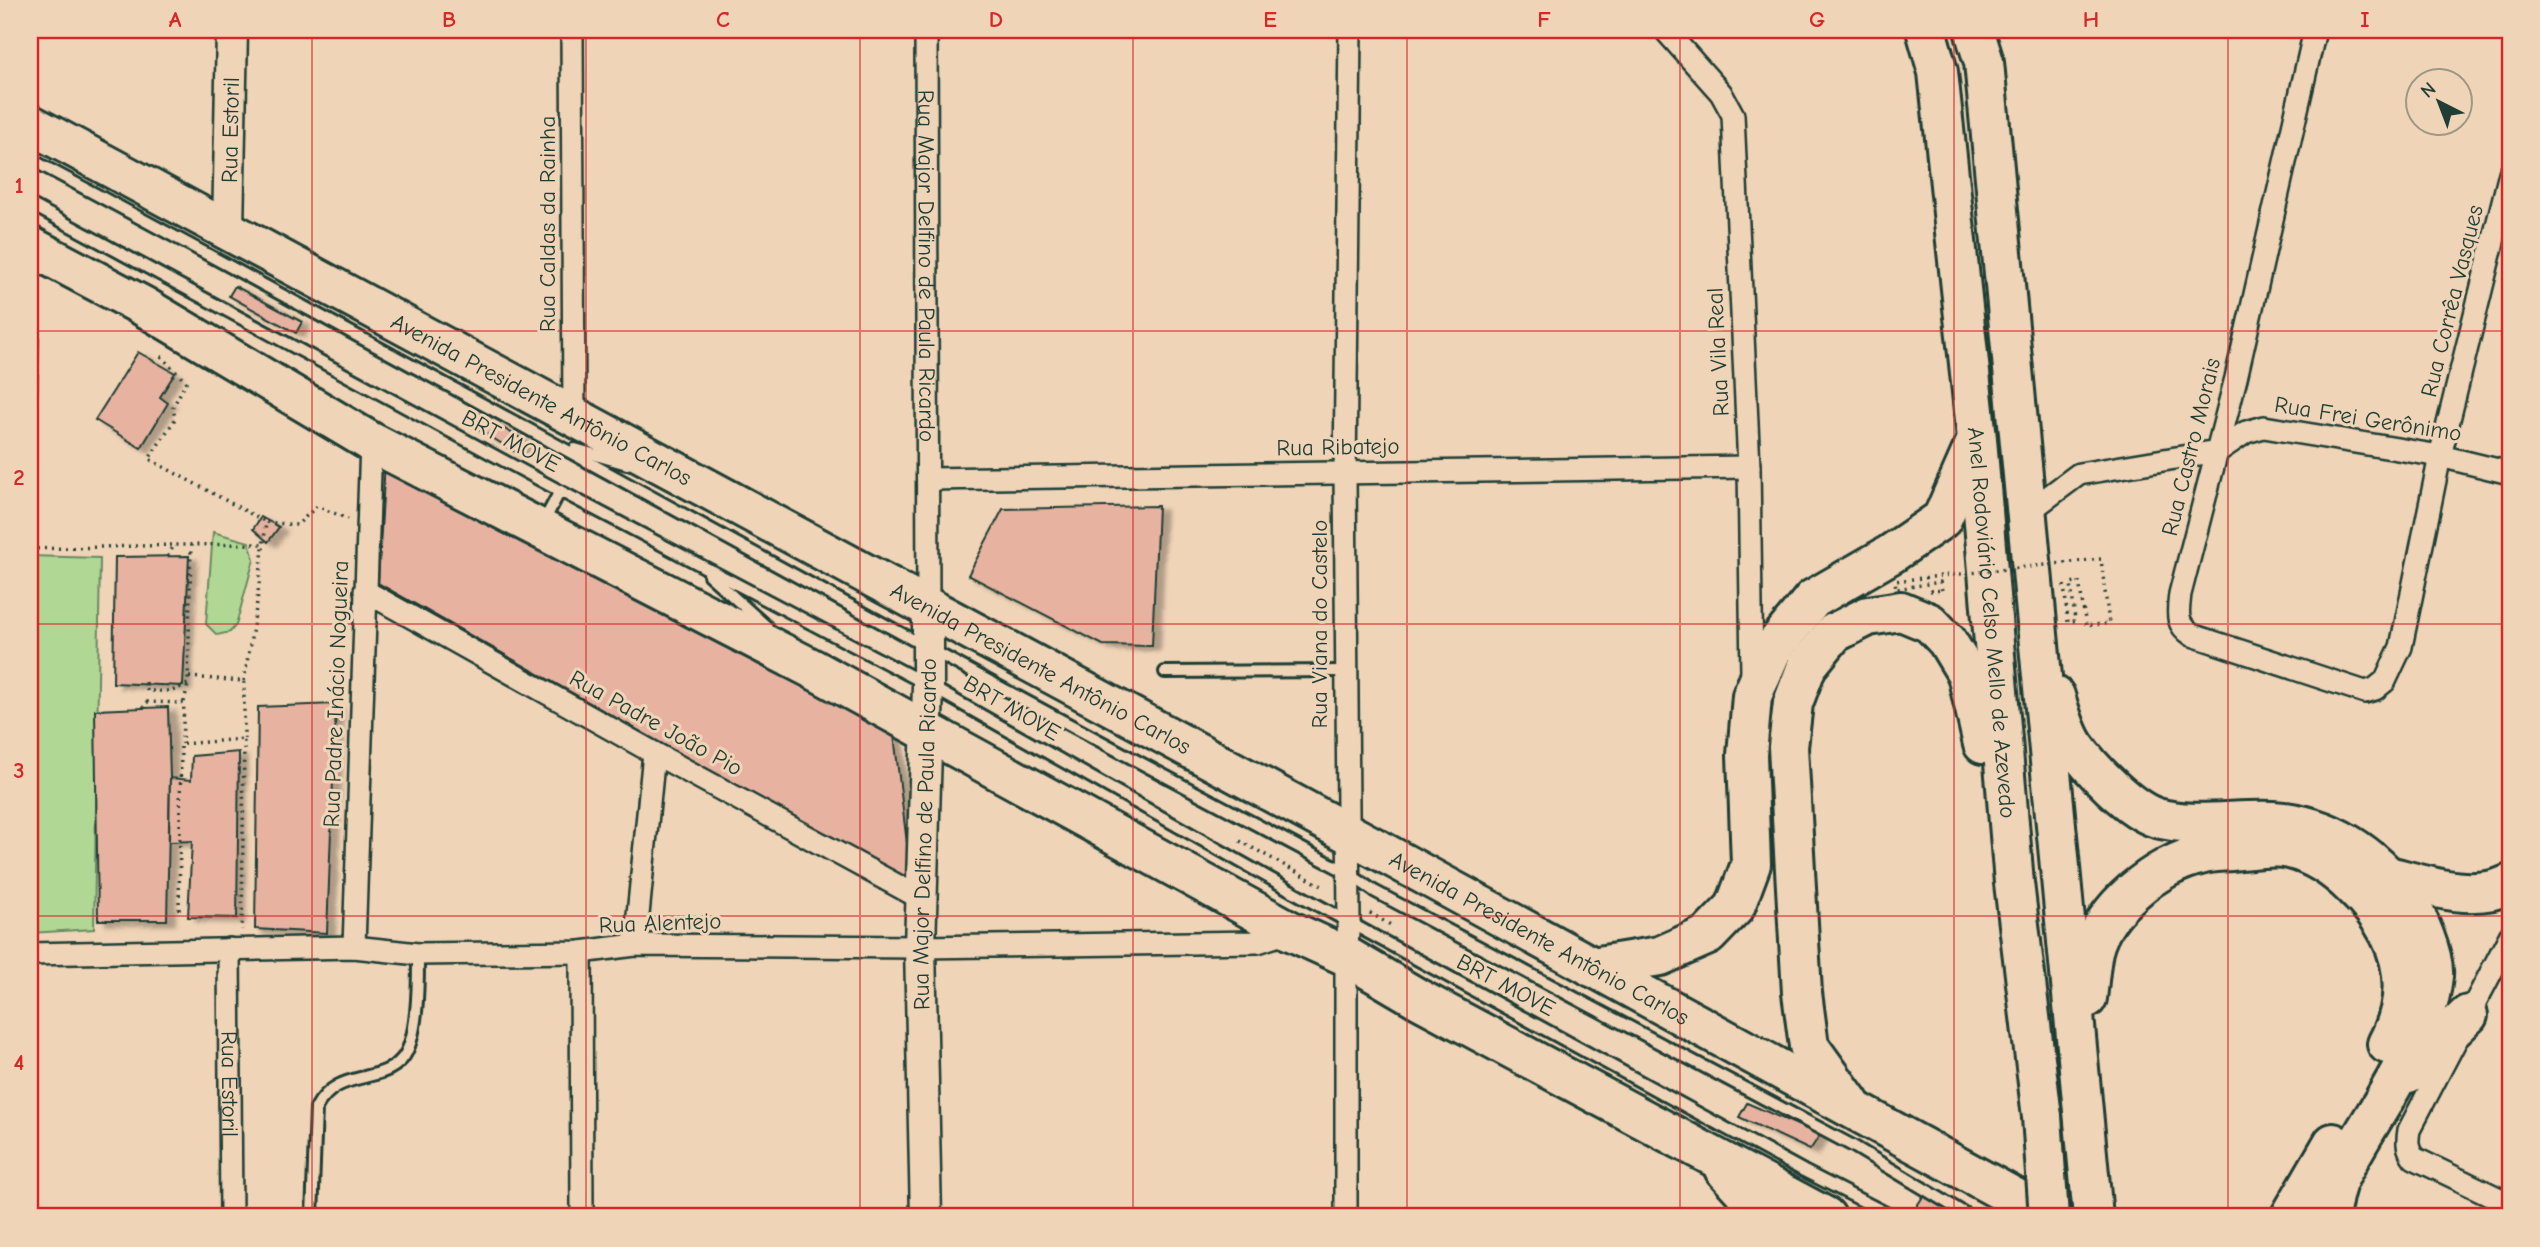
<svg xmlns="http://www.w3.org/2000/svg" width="2540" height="1247" font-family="'Comic Neue',sans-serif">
<defs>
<filter id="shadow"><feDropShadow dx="8" dy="4.5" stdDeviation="2" flood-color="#0004"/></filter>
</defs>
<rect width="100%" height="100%" fill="#f0d4b7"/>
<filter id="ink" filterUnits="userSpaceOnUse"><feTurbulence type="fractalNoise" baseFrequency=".0143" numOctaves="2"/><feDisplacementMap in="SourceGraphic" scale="14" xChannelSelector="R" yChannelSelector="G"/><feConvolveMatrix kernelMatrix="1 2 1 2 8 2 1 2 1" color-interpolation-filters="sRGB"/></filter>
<g filter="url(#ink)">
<g fill="#b0d894" stroke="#688a64" stroke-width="2">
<polygon points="213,532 249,542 254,559 236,625 230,632 217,635 206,624"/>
<polygon points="30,556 100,558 94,929 30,933"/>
</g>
<g fill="#e7b3a0" stroke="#1f3d34" stroke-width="2" filter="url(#shadow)">
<polygon points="235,286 302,322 296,333 229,296"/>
<polygon points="138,352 175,373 160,397 168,403 141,448 95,420"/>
<polygon points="474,411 525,441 517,453 465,421"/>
<polygon points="385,461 894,735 910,869 901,879 378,583"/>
<polygon points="1158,506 1152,646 1103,645 968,575 1003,509"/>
<polygon points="261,517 279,527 268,542 253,529"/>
<polygon points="189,556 183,686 113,683 115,557"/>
<polygon points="336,704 327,933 255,929 258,707"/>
<polygon points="168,707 170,778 167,920 98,920 95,710"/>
<polygon points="239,752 237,918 188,917 192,841 169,842 170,778 191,780 192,756"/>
<polygon points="1747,1103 1820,1135 1810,1150 1739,1117"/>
<polygon points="1924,1195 1960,1217 1929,1217 1915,1209"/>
</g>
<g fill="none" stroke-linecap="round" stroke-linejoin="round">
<defs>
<g id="lane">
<path d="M 30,159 C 471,394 906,641 1348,873 L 1374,891 L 1853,1146 L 1971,1217"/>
<polyline points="30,204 560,491 928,685 1301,896 1804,1171 1894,1217"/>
<polyline points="30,294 33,304 30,399"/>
<polyline points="575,449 627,464"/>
<polyline points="543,523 560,491"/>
<polyline points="709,575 767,627"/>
<polyline points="1165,672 1345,671"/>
<path d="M 312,1217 L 316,1108 C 337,1068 380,1085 402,1059 C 419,1039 418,979 418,954"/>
</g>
<g id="street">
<polyline points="572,30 574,418"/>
<path id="s1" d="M 926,30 L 928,609"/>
<polyline points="1665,30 1721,93 1733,115 1749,467 1752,675"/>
<path d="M 2315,30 L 2236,378 L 2180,594 C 2178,613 2175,624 2192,635 L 2365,692 L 2375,689 L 2385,681 L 2401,647 L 2440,456 L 2510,173"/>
<polyline points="928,479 1749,467"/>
<polyline points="2028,512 2079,474 2218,451 2246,432 2264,427 2440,456 2510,473"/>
<polyline points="365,591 654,753 922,899"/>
<path d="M 2510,936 L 2409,1130 C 2407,1142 2407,1149 2414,1158 L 2510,1204"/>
<polyline points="635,945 654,753"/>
<polyline points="354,947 371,442"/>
<path id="s2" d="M 229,949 L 231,1217"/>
<polyline points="581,952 582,1217"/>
<polyline points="30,954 354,947 418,954 581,952 635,945 920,947 1258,942 1291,931"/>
<polyline points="1346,1217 1346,956 1349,922 1345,473 1350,30"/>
</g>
<g id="secondary">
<path id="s3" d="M 228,230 L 232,30"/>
<path id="s4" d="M 926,1217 L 920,947 L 928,685 L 928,609"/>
</g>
<g id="highway">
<path id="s5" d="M 1926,30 L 1938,72 L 1977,439 L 2014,883 L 2042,1117"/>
<polyline points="1974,30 1984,62 2093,1217"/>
<path id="s6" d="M 30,124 L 1379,850 L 2050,1217"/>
<polyline points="30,246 143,306 371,442 813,669 1291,931 1346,956 1419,999 1826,1217"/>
<path d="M 2055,696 C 2060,712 2065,731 2074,745 C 2090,768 2130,810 2157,818 C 2194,828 2235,819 2273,821 C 2328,824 2374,854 2405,898 C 2417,914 2435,956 2433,976 C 2425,1051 2372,1112 2340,1176 C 2333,1188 2332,1204 2329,1217"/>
<path d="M 2389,876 C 2427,886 2473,902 2510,884"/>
<polyline points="1592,967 1660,956 1708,935 1735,907 1751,864 1747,755 1752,696 1773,648 1813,599 1891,554 1942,519 1975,444"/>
<path d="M 2087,998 C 2089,983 2090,966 2093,951 C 2103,908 2158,864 2200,855 C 2210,852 2221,852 2231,851 C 2249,850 2273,845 2290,849 C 2314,855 2335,869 2353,887 C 2399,931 2419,985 2387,1044"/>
<polyline points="2408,1073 2468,1015"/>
<polyline points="1850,1103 1809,1046 1802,993 1788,747 1793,703 1807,666 1834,633 1868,616 1901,611 1930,623 1947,641 1967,674 1983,744"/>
<polyline points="1724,1169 1752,1200 1760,1217"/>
<polyline points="2290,1217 2333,1143"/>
</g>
</defs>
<use href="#lane" stroke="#1f3d34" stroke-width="16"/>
<use href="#street" stroke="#1f3d34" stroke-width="26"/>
<use href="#secondary" stroke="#1f3d34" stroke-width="35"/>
<use href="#highway" stroke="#1f3d34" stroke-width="44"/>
<g stroke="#1f3d34" stroke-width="3.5" stroke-dasharray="2 5" stroke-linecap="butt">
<polyline points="161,356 186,382 173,407 175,419 149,459 266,522"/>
<polyline points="30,549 174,545"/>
<polyline points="168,556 174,545 263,544"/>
<polyline points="1930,591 1942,590"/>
<polyline points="189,677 244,681 244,739"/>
<polyline points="244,681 257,602 266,522 297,525 317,506 348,519"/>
<polyline points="146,682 147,691 172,691 188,684 191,545"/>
<polyline points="184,702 188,684"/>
<polyline points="143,708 147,702 184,703 182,744"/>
<polyline points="1240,841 1324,887"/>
<polyline points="179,910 181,744 244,739 242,930"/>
<polyline points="1370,913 1394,927"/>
</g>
<use href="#lane" stroke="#f0d4b7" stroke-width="10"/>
<use href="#street" stroke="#f0d4b7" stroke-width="21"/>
<use href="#secondary" stroke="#f0d4b7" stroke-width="30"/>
<use href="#highway" stroke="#f0d4b7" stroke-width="38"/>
<defs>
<polyline id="highway-bridge" points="2042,1117 2049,1217"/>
</defs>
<use href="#highway-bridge" stroke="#1f3d34" stroke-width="44" stroke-linecap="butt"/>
<polyline stroke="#1f3d34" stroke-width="3.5" stroke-dasharray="2 5" stroke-linecap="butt" points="1942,590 1940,582 1896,589 1895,581 2101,559 2109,623 2086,626 2079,581 2071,583 2075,621 2068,622 2064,585"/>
<use href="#highway-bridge" stroke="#f0d4b7" stroke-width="38"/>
</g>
</g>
<path fill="none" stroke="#d62828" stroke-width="2" stroke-opacity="0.55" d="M 312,30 L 312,1217M 586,30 L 586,1217M 860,30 L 860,1217M 1133,30 L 1133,1217M 1407,30 L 1407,1217M 1680,30 L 1680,1217M 1954,30 L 1954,1217M 2228,30 L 2228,1217M 30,331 L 2510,331M 30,624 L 2510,624M 30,916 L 2510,916"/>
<g text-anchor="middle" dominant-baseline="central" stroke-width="6" stroke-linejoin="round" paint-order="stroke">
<g font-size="23" fill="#1f3d34" stroke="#f0d4b7">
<text stroke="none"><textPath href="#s3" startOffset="100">Rua Estoril</textPath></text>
<text transform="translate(547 224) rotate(-90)">Rua Caldas da Rainha</text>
<text stroke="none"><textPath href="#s1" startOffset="236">Rua Major Delfino de Paula Ricardo</textPath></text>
<text transform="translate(2452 301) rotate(-76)">Rua Corrêa Vasques</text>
<text transform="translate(1718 352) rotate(-93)">Rua Vila Real</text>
<text stroke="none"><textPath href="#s6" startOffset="581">Avenida Presidente Antônio Carlos</textPath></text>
<text transform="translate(2368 419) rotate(9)">Rua Frei Gerônimo</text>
<text transform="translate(511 441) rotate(28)">BRT MOVE</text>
<text transform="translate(1338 447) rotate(-1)">Rua Ribatejo</text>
<text transform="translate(2191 447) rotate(-76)">Rua Castro Morais</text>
<text stroke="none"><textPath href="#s5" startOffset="597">Anel Rodoviário Celso Mello de Azevedo</textPath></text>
<text transform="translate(1319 624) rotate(-90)">Rua Viana do Castelo</text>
<text stroke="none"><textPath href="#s6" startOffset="1148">Avenida Presidente Antônio Carlos</textPath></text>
<text transform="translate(336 694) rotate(-88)">Rua Padre Inácio Nogueira</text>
<text transform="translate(1012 708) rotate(30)">BRT MOVE</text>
<text transform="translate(656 723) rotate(29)">Rua Padre João Pio</text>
<text stroke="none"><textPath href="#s4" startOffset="383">Rua Major Delfino de Paula Ricardo</textPath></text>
<text transform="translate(660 923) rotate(-2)">Rua Alentejo</text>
<text stroke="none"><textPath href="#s6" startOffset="1715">Avenida Presidente Antônio Carlos</textPath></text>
<text transform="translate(1506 985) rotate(28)">BRT MOVE</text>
<text stroke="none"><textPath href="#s2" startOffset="135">Rua Estoril</textPath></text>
</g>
</g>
<rect width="2540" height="1247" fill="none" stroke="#f0d4b7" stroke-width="77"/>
<g transform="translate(2439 102) rotate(318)"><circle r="33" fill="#f0d4b7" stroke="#9c9883" stroke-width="2"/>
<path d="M0-5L12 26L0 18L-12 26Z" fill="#1f3d34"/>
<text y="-10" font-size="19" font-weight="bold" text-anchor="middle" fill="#1f3d34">N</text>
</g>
<rect x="38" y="38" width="2464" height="1170" fill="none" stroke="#d62828" stroke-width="2.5"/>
<g font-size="23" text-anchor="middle" font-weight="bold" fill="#d62828">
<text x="175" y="27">A</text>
<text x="449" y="27">B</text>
<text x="723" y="27">C</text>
<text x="996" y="27">D</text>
<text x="1270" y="27">E</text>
<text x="1544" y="27">F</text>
<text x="1817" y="27">G</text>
<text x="2091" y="27">H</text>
<text x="2365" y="27">I</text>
<text x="19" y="193">1</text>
<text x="19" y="485">2</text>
<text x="19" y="778">3</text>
<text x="19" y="1070">4</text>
</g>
</svg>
